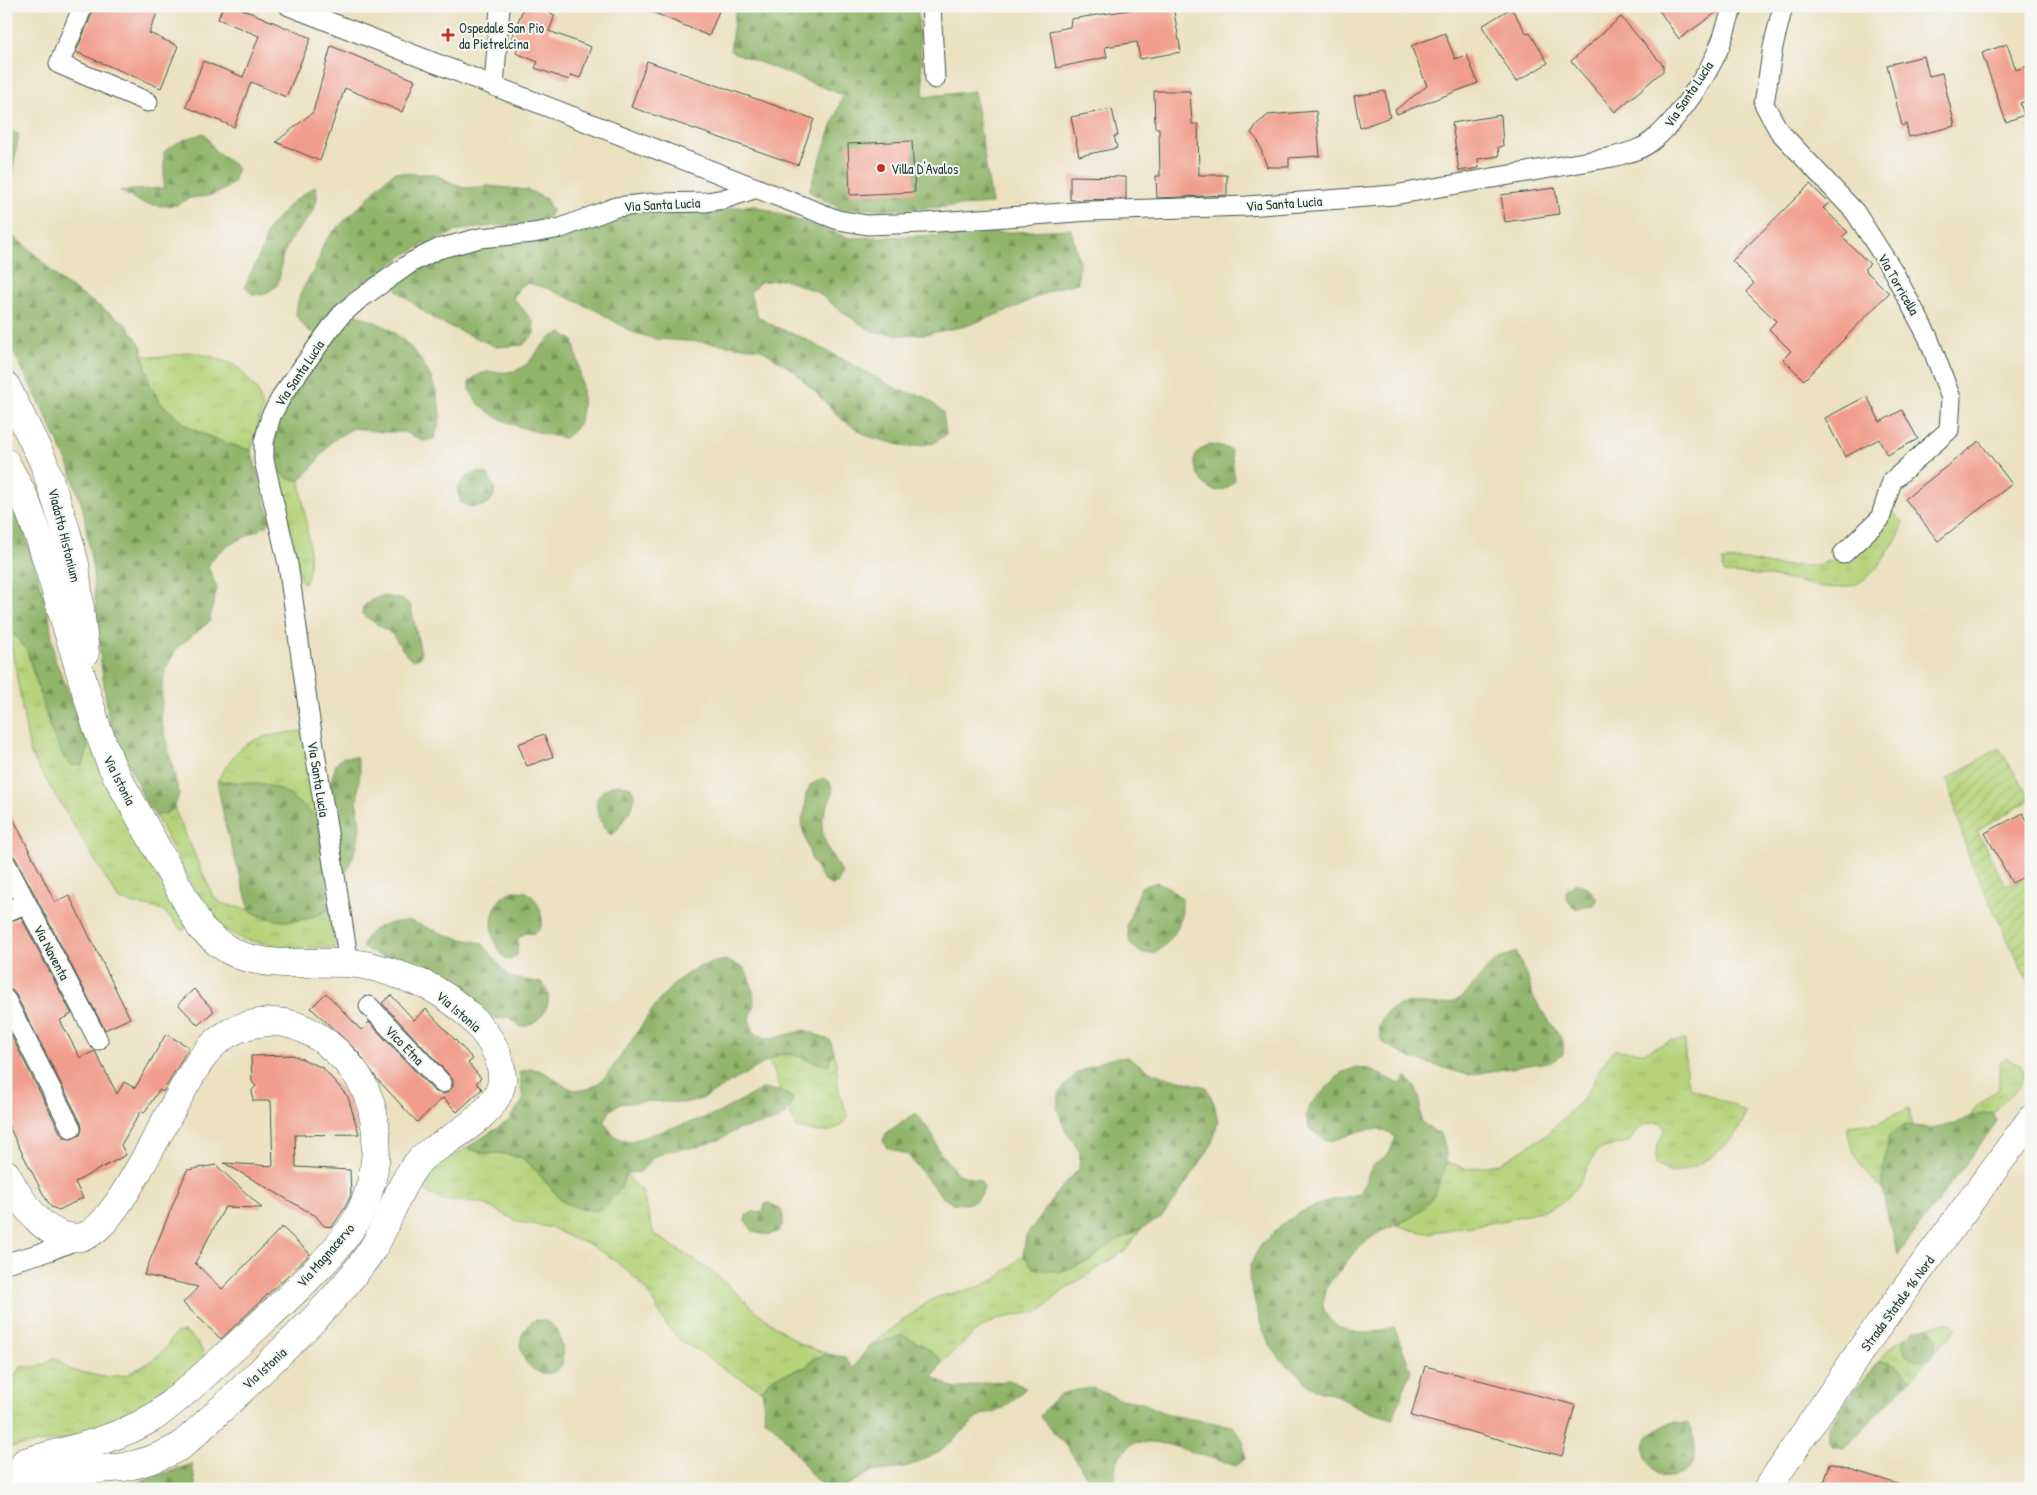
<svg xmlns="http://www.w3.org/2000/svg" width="2037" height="1495" font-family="'Patrick Hand',sans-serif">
<defs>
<pattern id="grass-tufts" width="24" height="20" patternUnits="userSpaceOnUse" patternTransform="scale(1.25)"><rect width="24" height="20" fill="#b6d37a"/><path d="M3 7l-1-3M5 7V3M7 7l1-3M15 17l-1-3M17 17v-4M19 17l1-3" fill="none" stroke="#9cb66a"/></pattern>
<pattern id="forest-firs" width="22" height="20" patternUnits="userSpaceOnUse" patternTransform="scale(1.25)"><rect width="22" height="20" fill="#90b56a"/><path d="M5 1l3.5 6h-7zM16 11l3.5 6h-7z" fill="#759458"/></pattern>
<pattern id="garden-furrows" width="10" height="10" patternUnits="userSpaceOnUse" patternTransform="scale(1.25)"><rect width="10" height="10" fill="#b6d37a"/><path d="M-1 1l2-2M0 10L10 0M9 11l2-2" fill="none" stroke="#9cb66a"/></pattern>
</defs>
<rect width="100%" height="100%" fill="#f6f6f2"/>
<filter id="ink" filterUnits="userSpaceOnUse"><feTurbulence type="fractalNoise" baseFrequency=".02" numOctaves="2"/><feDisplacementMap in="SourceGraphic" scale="10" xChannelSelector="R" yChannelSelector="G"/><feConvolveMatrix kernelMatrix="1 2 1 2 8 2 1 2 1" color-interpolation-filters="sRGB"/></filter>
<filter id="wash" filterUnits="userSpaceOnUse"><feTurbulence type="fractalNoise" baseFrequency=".0096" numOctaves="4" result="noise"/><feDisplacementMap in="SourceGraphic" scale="20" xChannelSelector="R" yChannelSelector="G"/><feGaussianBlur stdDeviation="1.12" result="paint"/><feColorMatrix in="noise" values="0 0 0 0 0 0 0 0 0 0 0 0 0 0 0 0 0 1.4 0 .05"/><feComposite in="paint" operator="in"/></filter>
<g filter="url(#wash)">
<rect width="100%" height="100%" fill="#ebe1c0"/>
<g fill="url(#grass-tufts)" stroke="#6a8857">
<path d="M 188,352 L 210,356 L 237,366 L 257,390 L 263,407 L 251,450 L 227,444 L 190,428 L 161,403 L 150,385 L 143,355 C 159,359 172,356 188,352 Z"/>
<path d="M 273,466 L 289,479 L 300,480 C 302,503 317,564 305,583 L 301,581 L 285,501 Z"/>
<path d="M 1892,511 L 1903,522 C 1902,534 1894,542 1888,552 C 1856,606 1824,585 1774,577 C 1757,574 1740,574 1724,573 L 1722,561 L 1746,560 L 1770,565 L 1811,566 L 1838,559 L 1882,524 Z"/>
<polygon points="8,627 27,650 34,676 84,728 189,926 182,931 163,910 119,900 30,753"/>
<path d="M 307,730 L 320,819 L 303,808 L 291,796 L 263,784 L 217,781 C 244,734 256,738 307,730 Z"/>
<polygon points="174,808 213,896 223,904 250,910 262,917 319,915 329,909 335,948 282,947 242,939 216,925 203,905 155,815 165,814"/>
<path d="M 1685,1040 L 1686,1076 L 1691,1088 L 1733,1105 L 1746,1113 C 1735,1146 1704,1166 1671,1173 L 1656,1165 L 1656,1150 L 1665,1128 L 1661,1123 C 1645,1121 1638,1128 1630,1141 L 1597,1150 L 1578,1186 L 1563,1202 L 1552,1208 L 1502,1221 L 1428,1233 L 1412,1230 L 1397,1225 C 1427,1212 1436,1192 1447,1162 L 1468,1169 L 1498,1164 L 1545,1136 L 1573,1108 L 1582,1101 L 1603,1064 L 1614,1050 L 1645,1052 L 1670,1041 Z"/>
<path d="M 834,1052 C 838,1066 836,1076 839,1089 C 840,1099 846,1107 848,1117 C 835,1137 817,1132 796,1128 L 789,1110 L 793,1098 L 780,1091 L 773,1069 L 766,1059 C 793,1047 803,1061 828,1065 Z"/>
<polygon points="2006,1058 2019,1064 2025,1073 2023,1083 1993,1113 1971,1116 1975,1108 1999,1087 1999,1064"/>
<path d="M 1909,1108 L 1912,1126 L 1905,1125 L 1883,1180 L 1884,1190 C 1866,1176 1847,1150 1848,1126 L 1877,1123 Z"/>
<polygon points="466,1148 486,1154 498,1153 520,1157 530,1164 564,1202 621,1189 626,1173 632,1182 641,1189 654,1234 702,1265 720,1278 758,1313 800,1344 828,1354 813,1359 806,1367 771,1378 762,1390 725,1370 699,1351 683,1343 667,1326 649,1294 636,1279 612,1258 587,1243 573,1239 553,1228 519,1222 480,1202 443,1200 429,1194 424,1187 435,1167"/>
<polygon points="1141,1229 1126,1250 1064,1290 1040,1311 997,1319 975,1332 943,1361 924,1346 868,1347 926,1303 937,1297 979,1287 996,1279 1023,1255 1034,1268 1089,1261 1112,1243"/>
<path d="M 1946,1322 L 1953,1324 L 1957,1329 L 1909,1380 L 1901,1370 L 1878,1362 L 1888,1350 L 1907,1335 C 1901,1343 1902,1348 1907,1356 L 1923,1361 L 1936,1349 L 1932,1330 L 1927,1327 Z"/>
<path d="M 184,1332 C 196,1338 201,1346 205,1358 L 141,1417 L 80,1437 L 6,1448 L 6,1385 L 22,1366 C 36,1368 43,1367 54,1357 L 71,1370 L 103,1377 L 126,1375 L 150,1362 L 163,1351 L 176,1333 Z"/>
</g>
<g fill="url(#forest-firs)" stroke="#58794f">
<polygon points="736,6 917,6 924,97 974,91 992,204 907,209 840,209 809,191 843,95 730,51"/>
<polygon points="6,130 19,134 10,184 6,186"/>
<path d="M 204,133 L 216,152 L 237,167 L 233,183 L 222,191 L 208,196 L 190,198 L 176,205 L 160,206 L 142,203 L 120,191 L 164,188 L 164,152 C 175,142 189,138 204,133 Z"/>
<path d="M 395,172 L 415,174 L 434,174 L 463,188 L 488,186 L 528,190 L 546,199 L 552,211 L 547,221 L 532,225 L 500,225 L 460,230 L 425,244 L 404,255 L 340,303 L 315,333 L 307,330 L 296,315 C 298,288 308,284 318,262 C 321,256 320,249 324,243 C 334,229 347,219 359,207 C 372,195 380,182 395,172 Z"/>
<path d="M 315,186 C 324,205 303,224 292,237 C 289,242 286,249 283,255 C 280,264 282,277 276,286 C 273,289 267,292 263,295 L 252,294 L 245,286 L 262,250 L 268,229 L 290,204 Z"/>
<polygon points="753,205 850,238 950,235 1071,229 1079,262 1078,283 1054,289 1012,309 966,326 926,334 900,335 872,331 848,316 817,292 783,279 760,282 750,293 758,317 776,327 803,338 899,390 925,397 943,412 946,434 934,443 907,447 867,436 843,420 794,371 761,349 702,342 655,339 632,332 597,311 547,288 528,283 520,286 513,298 533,321 534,334 523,345 497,347 435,320 400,293 392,283 424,263 459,249 549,240 574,232 617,213 701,212"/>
<path d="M 6,233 L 15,238 L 35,254 L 61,281 L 126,324 L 141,345 L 150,385 L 161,403 L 189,428 L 227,444 L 251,450 L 271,522 C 253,537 216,544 208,567 L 217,588 L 209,622 L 177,648 L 166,668 L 162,687 L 161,719 L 179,794 L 174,808 L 165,814 L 155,815 L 146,803 L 109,721 L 101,663 L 92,564 L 83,509 L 69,466 L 44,412 L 6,337 Z"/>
<path d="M 353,313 C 366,319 381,323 392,331 C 420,351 438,381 440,416 C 440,423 436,432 434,439 L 424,441 L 404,432 L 382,432 L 353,428 L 332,441 L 310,470 L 300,480 L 289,479 L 273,466 C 268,410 321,356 353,313 Z"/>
<path d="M 562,333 L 573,340 C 578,363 591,411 574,430 C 572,433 568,435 565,438 C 536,433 470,418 469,382 C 488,364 496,377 517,370 C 531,365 537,349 548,340 C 551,336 557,335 562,333 Z"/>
<path d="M 1209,445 L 1221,446 L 1231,450 L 1235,480 C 1212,509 1190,471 1196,455 C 1198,450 1204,448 1209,445 Z"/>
<path d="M 478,472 L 487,474 C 489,477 492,481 493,485 C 500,505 474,512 461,503 L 457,489 L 465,478 Z"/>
<polygon points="6,474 48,609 55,660 84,728 88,750 83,764 72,766 64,758 50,728 27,650 8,627"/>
<polygon points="382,596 401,599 410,604 421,653 420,658 414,660 408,657 392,634 362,614 363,607 371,600"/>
<polygon points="343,757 357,757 360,770 357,804 360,827 357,846 344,878 330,784 336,764"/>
<path d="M 824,778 C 843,789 823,807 822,823 C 821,842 834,858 842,874 L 837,884 L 831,885 L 826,882 L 820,875 L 811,858 L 801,823 L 805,810 L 806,794 L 810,785 Z"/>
<path d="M 217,781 L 263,784 L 282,790 L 320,819 L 329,909 C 304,925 274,925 250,910 L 226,828 Z"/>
<path d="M 618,784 L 631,787 C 638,801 632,808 624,820 C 619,827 618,830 611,835 C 606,832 604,828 602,823 C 592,802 595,791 618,784 Z"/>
<path d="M 1157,882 L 1168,887 L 1182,899 C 1183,925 1175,937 1156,953 L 1141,953 L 1130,944 L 1127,925 L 1141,887 Z"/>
<path d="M 1576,883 C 1585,885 1595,892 1597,901 L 1594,905 L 1577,909 C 1570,905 1566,900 1566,891 Z"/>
<path d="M 514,891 C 517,891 523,891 526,892 C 542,899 552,938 526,933 L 518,938 L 517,955 L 512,959 L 507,960 C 487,943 485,899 514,891 Z"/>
<path d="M 410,921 L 452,937 L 482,943 L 509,977 L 543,983 C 544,986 547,991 548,994 C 551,1010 536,1025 522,1027 L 508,1017 L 498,1019 L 494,1017 L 454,990 L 363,948 C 365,925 392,922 410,921 Z"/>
<path d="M 1516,952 L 1528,979 L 1533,997 L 1563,1041 L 1563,1054 L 1553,1061 L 1468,1075 L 1410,1058 L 1382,1042 L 1378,1027 C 1381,1023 1383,1017 1386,1014 C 1399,996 1430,1008 1449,1003 C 1472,997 1476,976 1492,964 C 1499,959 1508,955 1516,952 Z"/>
<path d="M 725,960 L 744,968 C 753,985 758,1002 749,1020 L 755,1034 L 770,1039 L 805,1030 L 830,1040 L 834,1052 L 828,1065 C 794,1060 793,1042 759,1066 L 702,1099 L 683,1103 L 648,1101 L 619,1104 L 610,1111 L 604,1122 L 614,1136 L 628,1142 L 716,1114 L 762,1089 L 780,1091 L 793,1098 L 789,1110 L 778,1120 L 736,1130 L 721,1139 L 696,1147 L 668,1151 L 654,1157 L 640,1172 L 626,1173 C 619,1192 614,1199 597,1211 L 581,1209 L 563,1202 L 530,1164 L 520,1157 L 498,1153 L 486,1154 L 466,1148 L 507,1122 L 523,1101 L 519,1072 C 523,1071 527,1070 530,1069 C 553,1068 563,1098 590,1088 C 602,1083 610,1071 617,1061 C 642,1029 661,985 699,967 C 707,963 717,962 725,960 Z"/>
<polygon points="1128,1057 1153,1073 1206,1087 1214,1103 1218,1122 1211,1146 1173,1203 1160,1219 1112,1243 1089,1261 1060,1272 1034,1268 1023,1255 1026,1236 1059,1190 1079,1169 1080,1151 1066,1132 1057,1108 1060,1092 1076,1074 1106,1059"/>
<path d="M 1354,1068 L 1368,1069 L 1400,1084 L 1406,1077 C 1408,1080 1412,1083 1414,1086 C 1430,1108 1405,1120 1441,1134 C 1449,1156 1447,1167 1437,1188 C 1434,1193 1431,1200 1427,1204 C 1413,1221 1394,1224 1375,1235 C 1360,1244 1348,1259 1338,1273 C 1334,1278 1327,1285 1325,1291 C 1315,1317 1341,1333 1364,1333 C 1373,1334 1384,1329 1394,1327 L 1411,1370 L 1393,1419 L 1366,1411 L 1328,1392 L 1321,1392 L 1309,1386 L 1299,1374 L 1282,1361 L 1271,1347 L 1261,1325 L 1249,1279 L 1251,1263 L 1261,1245 L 1283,1223 L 1303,1211 L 1328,1201 L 1360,1194 L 1372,1166 L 1389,1154 L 1396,1137 C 1391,1135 1384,1130 1379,1129 C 1359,1127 1344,1140 1326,1141 L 1309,1128 L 1306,1114 L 1311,1104 L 1341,1073 Z"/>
<polygon points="916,1113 933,1135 939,1152 958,1174 980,1180 984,1187 981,1195 975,1201 965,1204 952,1203 941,1196 908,1155 886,1147 883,1140 887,1132"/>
<path d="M 1993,1113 L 1997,1121 L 1993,1127 L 1898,1255 C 1892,1231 1882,1204 1883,1178 C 1883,1164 1886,1150 1889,1136 L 1905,1125 L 1931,1128 L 1954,1124 L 1971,1116 Z"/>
<path d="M 768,1203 L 780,1208 C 790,1230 774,1239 754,1232 L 745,1221 L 746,1216 L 753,1212 L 763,1211 L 765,1204 Z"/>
<path d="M 535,1320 C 539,1320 544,1320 547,1322 C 562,1328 564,1351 562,1365 C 538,1394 499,1342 535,1320 Z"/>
<path d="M 1927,1327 C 1945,1336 1936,1352 1923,1361 C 1909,1360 1903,1355 1903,1341 L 1913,1331 Z"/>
<path d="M 903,1335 L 924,1346 L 943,1361 L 933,1377 L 956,1389 L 988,1382 L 1012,1381 L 1026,1388 L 1003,1409 L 981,1415 L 940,1452 L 904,1468 L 871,1472 L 841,1489 L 825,1489 C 802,1468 790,1437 765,1419 L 762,1390 L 771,1378 L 806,1367 L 813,1359 L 828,1354 L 845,1357 L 853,1369 L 868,1347 Z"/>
<path d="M 1878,1362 C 1893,1362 1901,1366 1909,1380 L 1844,1449 L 1833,1447 L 1828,1442 L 1828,1428 L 1847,1400 Z"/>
<path d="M 1093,1388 L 1119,1399 L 1141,1402 L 1168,1415 L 1233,1426 L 1243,1440 L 1245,1459 L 1236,1466 L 1167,1444 L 1135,1442 C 1113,1459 1116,1463 1114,1489 L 1091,1489 L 1094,1487 L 1068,1448 L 1040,1417 C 1057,1391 1063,1392 1093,1388 Z"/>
<path d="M 1674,1423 L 1688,1424 C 1695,1436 1697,1448 1693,1461 C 1690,1474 1670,1481 1659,1474 C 1653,1470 1650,1464 1647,1459 C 1636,1438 1658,1427 1674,1423 Z"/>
<polygon points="192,1464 196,1489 87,1489 136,1483"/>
</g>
<polygon fill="url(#garden-furrows)" stroke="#6a8857" points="1999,748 2031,799 1977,831 2005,885 2031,877 2031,989 1969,858 1947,779"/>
<g id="blocks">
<g fill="#f19d8c">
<polygon points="95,6 160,6 149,33 178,46 161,88 76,52"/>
<polygon points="223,6 235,6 311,38 286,97 251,82 234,127 186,107 203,61 243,77 259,36 218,19"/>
<polygon points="524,6 532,6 555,15 549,31 591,47 580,78 571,75 569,80 535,68 538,62 516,53 519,43 511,40"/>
<polygon points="638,6 721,6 709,36"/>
<polygon points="1136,6 1173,6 1181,52 1140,59 1137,42 1105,47 1107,57 1056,68 1050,31 1070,27 1071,19 1136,9"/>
<polygon points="1656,6 1721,6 1720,10 1679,39"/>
<polygon points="1511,8 1527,34 1530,33 1548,63 1516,82 1482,26"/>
<polygon points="1621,17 1663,65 1663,71 1615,112 1571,61"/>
<polygon points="1445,33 1455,59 1467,55 1478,83 1397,114 1395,110 1427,86 1411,46"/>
<polygon points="2007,44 2016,70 2031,65 2031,100 2020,103 2024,115 2006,122 1982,53"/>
<polygon points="331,46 415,80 402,112 345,88 320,161 276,142 313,112"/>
<polygon points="1924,56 1929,76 1942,73 1955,126 1909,137 1906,124 1902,126 1887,65"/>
<polygon points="647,61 814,119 798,165 631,107"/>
<polygon points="1154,91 1190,91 1192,124 1198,124 1199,175 1227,175 1227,195 1157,198 1156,176 1160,176 1159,128 1155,128"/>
<polygon points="1385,91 1390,117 1360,128 1354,96"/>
<polygon points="1112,109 1118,136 1114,136 1117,148 1079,156 1071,117"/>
<polygon points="1316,111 1320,156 1289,158 1289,167 1267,167 1258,141 1251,133 1257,124 1268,115"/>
<polygon points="1501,115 1503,146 1498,147 1499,156 1478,159 1479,168 1459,171 1452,123"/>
<polygon points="912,141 915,192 850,195 848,144"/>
<polygon points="1070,176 1126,177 1126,199 1070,200"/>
<polygon points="1810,184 1829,203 1823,208 1848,232 1842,237 1870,264 1864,269 1889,293 1804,380 1783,359 1791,351 1769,329 1776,321 1746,292 1754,283 1732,261"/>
<polygon points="1555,188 1559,214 1505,222 1501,195"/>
<polygon points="1867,396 1880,422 1902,410 1918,439 1887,455 1879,439 1845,457 1825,418"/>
<polygon points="1979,441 2012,484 1938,541 1905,499"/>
<polygon points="544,734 553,757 527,766 518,744"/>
<polygon points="6,804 55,902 69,895 130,1018 105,1030 16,859 12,854 6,853"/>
<polygon points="2023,813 2031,828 2031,873 2012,883 1985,833"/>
<polygon points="21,917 72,1014 60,1020 80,1058 95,1051 117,1094 124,1082 135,1088 166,1034 189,1047 163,1092 159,1090 144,1113 141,1111 121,1145 126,1155 75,1182 83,1198 59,1210 51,1207 42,1192 6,1121 6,1025 61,1134 65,1138 71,1139 80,1135 82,1129 81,1123 16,995 12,990 6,989 6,923"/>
<polygon points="194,989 214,1011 198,1025 178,1004"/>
<polygon points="326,993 361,1030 369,1022 434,1091 444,1094 449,1091 453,1087 453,1081 450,1076 382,1003 391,995 414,1020 426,1009 473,1059 468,1063 481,1078 476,1083 482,1089 457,1112 443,1098 417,1122 377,1079 358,1052 311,1008"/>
<polygon points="293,1055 323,1068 348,1097 359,1134 295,1135 296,1167 350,1170 351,1195 344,1209 332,1227 324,1226 316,1216 224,1163 273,1166 271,1101 253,1101 252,1090 256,1086 252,1082 251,1056"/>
<polygon points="216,1165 262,1208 225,1207 195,1263 222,1289 282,1227 310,1254 221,1339 183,1303 198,1287 144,1275 187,1170"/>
<polygon points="1425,1366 1575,1405 1562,1456 1411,1416"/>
<polygon points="1830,1463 1901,1485 1901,1489 1839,1489 1824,1484"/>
</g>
</g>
</g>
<g filter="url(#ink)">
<use href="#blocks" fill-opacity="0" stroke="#3e5649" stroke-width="1"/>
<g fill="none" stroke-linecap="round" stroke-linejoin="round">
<defs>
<g id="street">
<polyline points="83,6 59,64 148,102"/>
<path d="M 289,6 L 838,220 L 867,225 L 924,223 L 1090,211 L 1247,206 L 1394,195 L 1613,157 C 1627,153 1641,150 1652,141 C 1678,120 1711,71 1722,40 C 1726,29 1729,17 1733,6"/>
<polyline points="931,6 935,79"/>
<polyline points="1783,6 1773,47 1764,104 1779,131 1855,212 1893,271 1928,337 1951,398 1949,430 1892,481 1880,519 1843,554"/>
<polyline points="494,86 500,6"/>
<polyline points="6,864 98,1040"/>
<polyline points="6,912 26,903"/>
<polyline points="349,963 310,721 288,564 264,460 264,442 271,416 283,394 330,329 341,315 357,301 412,262 438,249 480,238 533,233 561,228 616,207 653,203 706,202 724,199 757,188"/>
<polyline points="6,1000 71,1128"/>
<polyline points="369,1006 442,1083"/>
<polyline points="6,1263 49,1251 81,1238"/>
</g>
<g id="secondary">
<polyline points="6,386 43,461 66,530 75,564 85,653"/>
<path d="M 6,463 L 25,499 L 42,545 L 97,728 L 112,767 L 201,928 C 213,939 224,949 239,955 C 273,968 312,961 347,963 C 367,964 390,971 409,979 C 418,982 429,986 437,991 C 467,1009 504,1044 502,1081 C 499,1109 462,1131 441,1145 C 434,1149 425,1154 420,1160 C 397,1185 390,1223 371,1251 C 340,1296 299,1335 260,1372 C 234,1397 208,1422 181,1446 C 163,1456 145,1463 124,1467 L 6,1477"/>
<path d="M 6,1174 C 20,1200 45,1242 81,1237 C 120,1232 178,1081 211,1047 C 227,1031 247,1023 269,1022 C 304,1020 335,1046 355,1072 C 368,1090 374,1111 376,1133 C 377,1162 372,1191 358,1217 C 336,1257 281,1304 247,1336 C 224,1357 202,1378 178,1398 C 170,1404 162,1412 152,1418 C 113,1441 68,1450 25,1462"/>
</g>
<polyline id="primary" points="1767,1489 1865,1344 2031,1119"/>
</defs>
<use href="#street" stroke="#3e5649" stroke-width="21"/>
<use href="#secondary" stroke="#3e5649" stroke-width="29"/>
<use href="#primary" stroke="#3e5649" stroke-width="29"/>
<use href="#street" stroke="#fff" stroke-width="19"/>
<use href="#secondary" stroke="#fff" stroke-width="28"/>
<use href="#primary" stroke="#fff" stroke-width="28"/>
</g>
</g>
<g fill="#c8321e" stroke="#f6f6f2" stroke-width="2">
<path d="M445.5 27.5h5v5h5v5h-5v5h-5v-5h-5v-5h5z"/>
<circle cx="881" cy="168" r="5"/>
</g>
<g text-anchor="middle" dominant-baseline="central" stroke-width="4" stroke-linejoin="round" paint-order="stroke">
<g font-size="14" fill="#1f3d34" stroke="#f6f6f2" text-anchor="start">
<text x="459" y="27">Ospedale San Pio<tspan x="459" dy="16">da Pietrelcina</tspan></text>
<text x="891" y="168">Villa D'Avalos</text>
</g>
<g font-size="14" fill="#1f3d34" stroke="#f6f6f2">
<text transform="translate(1688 94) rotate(-56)">Via Santa Lucia</text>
<text transform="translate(1284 203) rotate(-4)">Via Santa Lucia</text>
<text transform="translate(662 204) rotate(-3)">Via Santa Lucia</text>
<text transform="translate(1899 284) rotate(60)">Via Torricella</text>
<text transform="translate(299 373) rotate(-56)">Via Santa Lucia</text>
<text transform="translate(65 535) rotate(76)">Viadotto Histonium</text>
<text transform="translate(319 779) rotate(81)">Via Santa Lucia</text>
<text transform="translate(120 780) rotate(63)">Via Istonia</text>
<text transform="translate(52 952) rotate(62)">Via Naventa</text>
<text transform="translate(459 1011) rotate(41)">Via Istonia</text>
<text transform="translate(405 1045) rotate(46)">Vico Etna</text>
<text transform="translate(325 1255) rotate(-49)">Via Magnacervo</text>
<text transform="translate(1897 1303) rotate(-54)">Strada Statale 16 Nord</text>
<text transform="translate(264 1368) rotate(-43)">Via Istonia</text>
</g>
</g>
<rect width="2037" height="1495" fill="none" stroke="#f6f6f2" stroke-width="25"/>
</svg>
